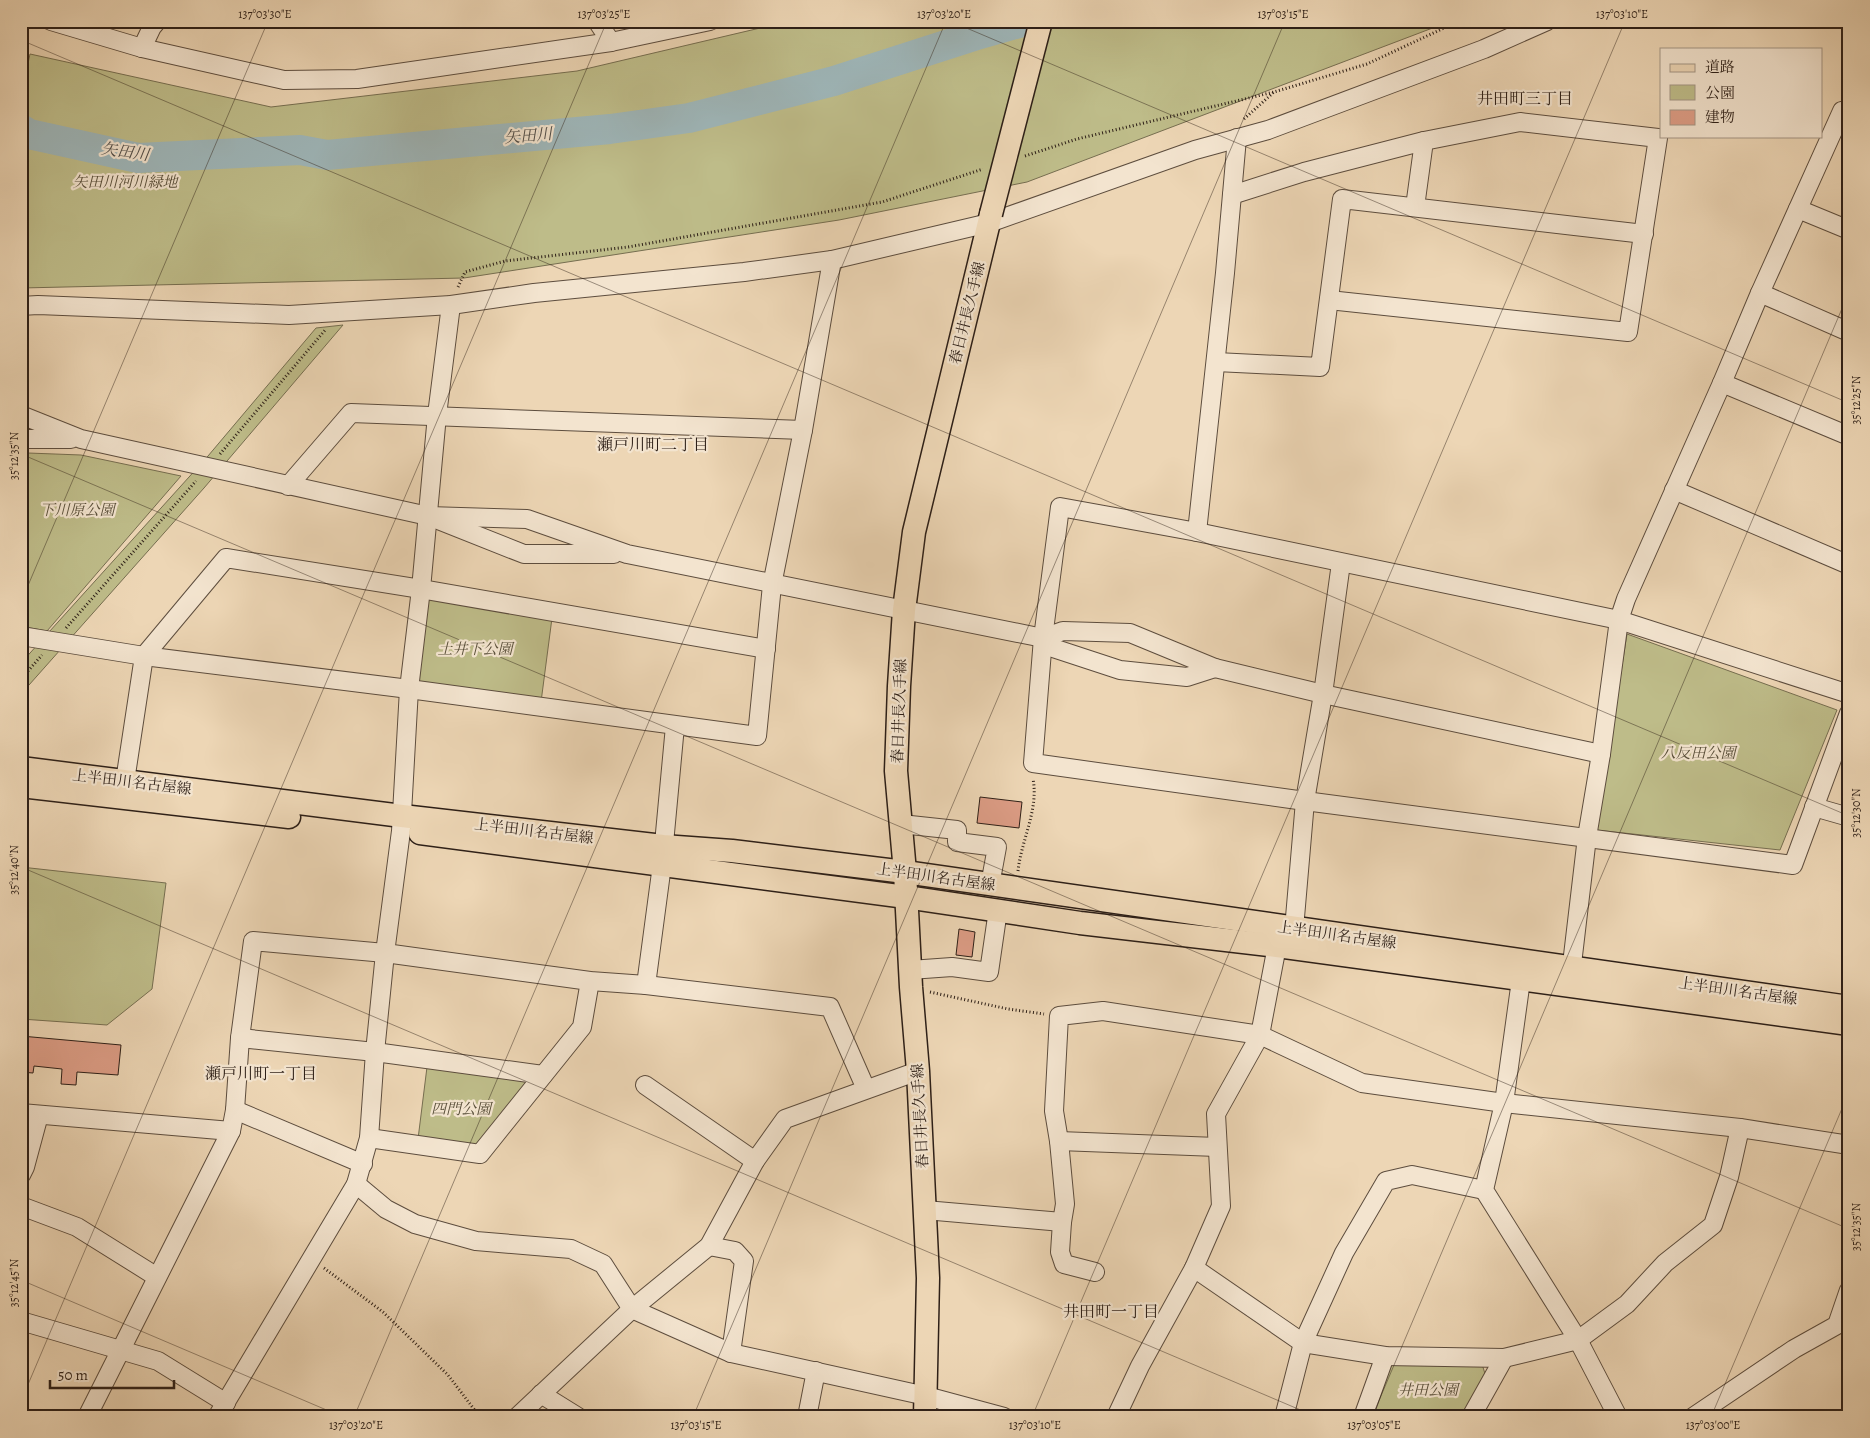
<svg xmlns="http://www.w3.org/2000/svg" width="1870" height="1438" font-family="Alegreya,'Noto Serif JP',serif">
<rect width="100%" height="100%" fill="#edd6b5"/>
<filter id="stains"><feTurbulence type="fractalNoise" baseFrequency=".004" numOctaves="4"/><feColorMatrix values="0 0 0 0 .2 0 0 0 0 .09 0 0 0 0 .02 0 0 0 .5 -.17"/></filter>
<radialGradient id="worn" r=".72"><stop offset=".6" stop-color="#630" stop-opacity="0"/><stop offset="1" stop-color="#630" stop-opacity=".3"/></radialGradient>
<g fill="#bebc89" stroke="#766e50">
<polygon points="790,21 1451,21 1027,182 839,220 464,278 21,288 21,96 30,54 271,107 577,71"/>
<polygon points="343,325 204,488 21,694 21,663 208,456 316,328"/>
<polygon points="28,453 81,455 181,476 47,631 21,626 21,479"/>
<polygon points="427,598 552,618 541,702 417,683"/>
<polygon points="1627,634 1837,710 1780,850 1596,830"/>
<polygon points="21,867 166,883 152,989 107,1025 21,1019"/>
<polygon points="427,1067 532,1080 478,1149 418,1139"/>
<polygon points="1391,1362 1482,1364 1486,1377 1463,1417 1370,1417"/>
</g>
<g fill="none" stroke-linecap="round" stroke-linejoin="round">
<polyline stroke="#9eb6b9" stroke-width="30" points="21,129 29,134 138,158 300,150 327,155 610,129 689,118 834,81 980,34 1026,21"/>
</g>
<g fill="#dd9d86" stroke="#2d1f17">
<polygon points="980,797 1022,802 1019,828 977,823"/>
<polygon points="959,929 975,932 972,957 956,955"/>
<polygon points="21,1036 121,1045 118,1075 77,1072 76,1085 61,1084 62,1069 34,1066 33,1073 21,1072"/>
</g>
<g fill="none" stroke-linecap="round" stroke-linejoin="round">
<defs>
<g id="minor">
<polyline points="51,21 142,48 284,80 357,79 611,42 710,21"/>
<polyline points="597,21 611,42"/>
<polyline points="142,48 152,27 157,21"/>
<polyline points="1232,195 1304,172 1424,141"/>
<polyline points="1798,209 1849,230"/>
<polyline points="1760,293 1849,332"/>
<polyline points="1329,300 1628,332 1658,138 1520,122 1424,141 1415,207"/>
<polyline points="21,306 38,305 289,315 451,305 534,293 744,272 832,260 989,223 1195,150 1268,130 1484,49 1547,21"/>
<polyline points="1216,362 1320,367 1342,199 1644,234"/>
<polyline points="1722,383 1849,436"/>
<polyline points="21,415 81,439 428,516 524,554 614,554"/>
<polyline points="21,439 71,439"/>
<polyline points="288,486 351,413 803,430"/>
<polyline points="1674,490 1849,565"/>
<polyline points="428,516 527,519 627,554 1043,638 1063,631 1130,633 1215,668 1323,694 1601,754"/>
<polyline points="1197,532 1225,273 1237,138"/>
<polyline points="21,636 144,656 409,689 757,736 772,585 803,430 832,260"/>
<polyline points="1043,638 1053,648 1120,670 1187,677 1215,668"/>
<polyline points="1849,694 1619,620 1197,532 1060,507 1043,638 1033,763 1305,801 1793,865 1849,713"/>
<polyline points="125,781 144,656 226,558 421,589 766,649"/>
<polyline points="1814,807 1849,817"/>
<polyline points="901,824 957,830 957,842 997,847 990,885"/>
<polyline points="1294,929 1305,801 1323,694 1341,563"/>
<polyline points="910,970 952,967 989,972 998,910"/>
<polyline points="1521,980 1504,1103 1484,1190 1578,1340 1618,1417"/>
<polyline points="1570,981 1587,837 1601,754 1619,620 1626,599 1722,383 1760,293 1842,111 1849,110"/>
<polyline points="646,985 662,865 675,726"/>
<polyline points="240,1038 375,1052 543,1075"/>
<polyline points="645,1085 755,1161"/>
<polyline points="235,1110 363,1164"/>
<polyline points="21,1113 231,1131"/>
<polyline points="369,1138 480,1154 582,1027 590,981"/>
<polyline points="1059,1141 1217,1147"/>
<polyline points="21,1175 25,1167 39,1115"/>
<polyline points="356,1184 386,1209 415,1224 476,1241 571,1249 603,1264 632,1309 731,1353 926,1396 1004,1417"/>
<polyline points="21,1206 77,1227 157,1277"/>
<polyline points="925,1210 1062,1222"/>
<polyline points="709,1246 735,1251 744,1261 731,1353"/>
<polyline points="1194,1268 1303,1343 1385,1356 1504,1358 1578,1340 1627,1304 1665,1263 1713,1225 1729,1177 1740,1128"/>
<polyline points="1095,1272 1064,1264 1060,1252 1062,1222 1065,1204 1059,1141 1054,1111 1059,1016 1103,1011 1260,1035 1362,1083 1504,1103 1740,1128 1849,1145"/>
<polyline points="21,1321 158,1361 226,1403"/>
<polyline points="541,1394 578,1417"/>
<polyline points="87,1417 231,1131 235,1110 240,1038 253,941 385,953 590,981 646,985 830,1007 866,1089"/>
<polyline points="217,1417 356,1184 369,1138 375,1052 385,953 401,831 409,689 421,589 437,415 451,305"/>
<polyline points="517,1417 632,1309 709,1246 755,1161 785,1119 918,1071"/>
<polyline points="807,1417 816,1371"/>
<polyline points="1116,1417 1140,1366 1194,1268 1221,1206 1216,1114 1260,1035 1277,946"/>
<polyline points="1284,1417 1303,1343 1344,1253 1386,1181 1412,1175 1484,1190"/>
<polyline points="1363,1417 1385,1356"/>
<polyline points="1471,1417 1504,1358"/>
<polyline points="1693,1417 1794,1349 1837,1325 1849,1290"/>
</g>
<g id="major">
<polyline points="21,768 402,816 663,846 732,851 905,872 1849,1007"/>
<polyline points="21,786 289,817"/>
<polyline points="420,833 906,897 1080,923 1277,946 1849,1024"/>
<polyline points="925,1417 928,1278 918,1071 911,987 905,872 896,771 899,686 904,610 914,532 991,214"/>
</g>
</defs>
<use href="#minor" stroke="#5d4d3e" stroke-width="20"/>
<use href="#major" stroke="#2d1f17" stroke-width="25"/>
<g stroke="#2d1f17" stroke-width="3" stroke-dasharray="1 2.5" stroke-linecap="butt">
<polyline points="1244,119 1274,92 1367,64 1459,21"/>
<polyline points="1025,156 1077,139 1274,92"/>
<polyline points="458,287 465,272 505,261 628,247 882,202 983,169"/>
<polyline points="220,454 326,329"/>
<polyline points="66,628 196,481"/>
<polyline points="21,679 42,655"/>
<path d="M 1018,871 C 1021,841 1039,809 1033,779"/>
<polyline points="930,992 1008,1009 1044,1014"/>
<polyline points="324,1268 383,1312 448,1375 480,1417"/>
</g>
<use href="#minor" stroke="#f3e4cf" stroke-width="18"/>
<use href="#major" stroke="#edd6b5" stroke-width="22"/>
<defs>
<polyline id="major-bridge" points="991,214 1041,21"/>
</defs>
<use href="#major-bridge" stroke="#2d1f17" stroke-width="25" stroke-linecap="butt"/>
<use href="#major-bridge" stroke="#edd6b5" stroke-width="22"/>
</g>
<path fill="none" stroke="#2d1f17" stroke-width="1" stroke-opacity="0.45" d="M 950,21 L 1849,403M 21,40 L 1849,816M 21,454 L 1849,1229M 21,602 L 268,21M 21,867 L 1317,1417M 21,1280 L 343,1417M 21,1401 L 607,21M 354,1417 L 946,21M 693,1417 L 1285,21M 1032,1417 L 1625,21M 1372,1417 L 1849,292M 1711,1417 L 1849,1092"/>
<g text-anchor="middle" dominant-baseline="central" stroke-width="4.5" stroke-linejoin="round" paint-order="stroke">
<g font-size="15" font-style="italic" fill="#584e39" stroke="#f3e4cf">
<text x="125" y="182">矢田川河川緑地</text>
<text x="77" y="510">下川原公園</text>
<text x="475" y="649">土井下公園</text>
<text x="1698" y="753">八反田公園</text>
<text x="461" y="1109">四門公園</text>
<text x="1428" y="1390">井田公園</text>
</g>
<g font-size="15" fill="#2d1f17" stroke="#f3e4cf">
<text transform="translate(967 313) rotate(-76)">春日井長久手線</text>
<text transform="translate(899 711) rotate(-88)">春日井長久手線</text>
<text transform="translate(132 782) rotate(7)">上半田川名古屋線</text>
<text transform="translate(534 831) rotate(7)">上半田川名古屋線</text>
<text transform="translate(936 877) rotate(8)">上半田川名古屋線</text>
<text transform="translate(1337 935) rotate(8)">上半田川名古屋線</text>
<text transform="translate(1738 991) rotate(8)">上半田川名古屋線</text>
<text transform="translate(920 1116) rotate(-93)">春日井長久手線</text>
</g>
<g font-size="16" fill="#2d1f17" stroke="#f3e4cf">
<text x="1525" y="99">井田町三丁目</text>
<text x="653" y="445">瀬戸川町二丁目</text>
<text x="261" y="1074">瀬戸川町一丁目</text>
<text x="1111" y="1312">井田町一丁目</text>
</g>
<g font-size="16" font-style="italic" fill="#4f4c48" stroke="#f3e4cf">
<text transform="translate(528 136) rotate(-5)">矢田川</text>
<text transform="translate(125 152) rotate(8)">矢田川</text>
</g>
</g>
<rect width="1870" height="1438" fill="none" stroke="#edd6b5" stroke-width="55"/>
<rect x="1660" y="48" width="162" height="90" fill="#f3e4cf" stroke="#a49585"/>
<rect x="1670" y="64" width="25" height="8" fill="#edd6b5" stroke="#a49585"/>
<text x="1705" y="72" font-size="15" fill="#2d1f17">道路</text>
<rect x="1670" y="85" width="25" height="15" fill="#bebc89" stroke="#a49585"/>
<text x="1705" y="98" font-size="15" fill="#2d1f17">公園</text>
<rect x="1670" y="110" width="25" height="15" fill="#dd9d86" stroke="#a49585"/>
<text x="1705" y="122" font-size="15" fill="#2d1f17">建物</text>
<path d="M50 1380v8h124v-8" fill="none" stroke="#2d1f17" stroke-width="2.5"/>
<text x="58" y="1380" font-size="15" fill="#2d1f17" stroke="#f3e4cf" stroke-width="4" paint-order="stroke">50 m</text>
<rect x="28" y="28" width="1814" height="1382" fill="none" stroke="#2d1f17" stroke-width="2"/>
<g font-size="12" text-anchor="middle" fill="#2d1f17">
<text x="265" y="18">137°03'30"E</text>
<text x="604" y="18">137°03'25"E</text>
<text x="944" y="18">137°03'20"E</text>
<text x="1283" y="18">137°03'15"E</text>
<text x="1622" y="18">137°03'10"E</text>
<text transform="translate(1856 400) rotate(-90)" y="4">35°12'25"N</text>
<text transform="translate(14 456) rotate(-90)" y="4">35°12'35"N</text>
<text transform="translate(1856 813) rotate(-90)" y="4">35°12'30"N</text>
<text transform="translate(14 870) rotate(-90)" y="4">35°12'40"N</text>
<text transform="translate(1856 1227) rotate(-90)" y="4">35°12'35"N</text>
<text transform="translate(14 1283) rotate(-90)" y="4">35°12'45"N</text>
<text x="356" y="1429">137°03'20"E</text>
<text x="696" y="1429">137°03'15"E</text>
<text x="1035" y="1429">137°03'10"E</text>
<text x="1374" y="1429">137°03'05"E</text>
<text x="1713" y="1429">137°03'00"E</text>
</g>
<rect width="100%" height="100%" filter="url(#stains)"/>
<rect width="100%" height="100%" fill="url(#worn)"/>
</svg>
